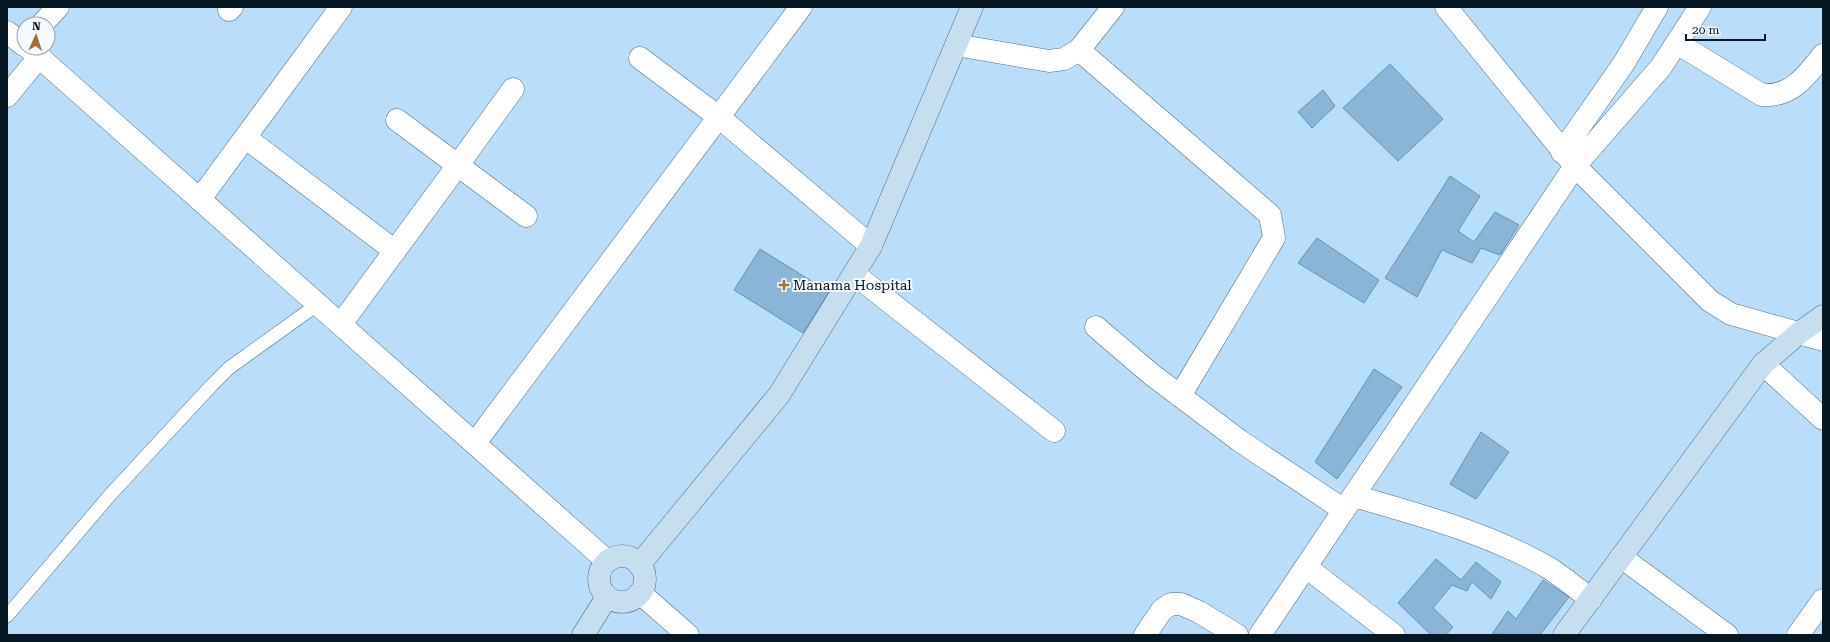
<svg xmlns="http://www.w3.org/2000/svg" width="1830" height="642" font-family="'Roboto Serif',serif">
<rect width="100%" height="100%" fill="#b9defb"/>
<g fill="#88b5d8" stroke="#6591b3">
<polygon points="1390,64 1443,119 1398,161 1343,108"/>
<polygon points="1323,90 1335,106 1312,128 1298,112"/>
<polygon points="1450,176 1480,196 1458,231 1474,242 1495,212 1519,225 1500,255 1481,248 1472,263 1442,250 1417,297 1385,278"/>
<polygon points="1317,238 1379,280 1364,303 1298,263"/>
<polygon points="760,249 829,292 803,333 734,290"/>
<polygon points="1374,369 1402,387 1337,479 1315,462"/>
<polygon points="1481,432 1509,452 1476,499 1450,484"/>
<polygon points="1436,559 1461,580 1476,562 1501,582 1491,599 1472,582 1467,591 1452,585 1433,608 1453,627 1446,635 1431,635 1398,603"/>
<polygon points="1543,580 1569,597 1540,635 1492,634 1508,611 1516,619"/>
</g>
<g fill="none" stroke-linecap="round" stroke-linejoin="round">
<defs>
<polyline id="lane" points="7,616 110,495 211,386 229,368 318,304"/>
<g id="street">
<polyline points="1446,7 1575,166 1710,301 1731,314 1823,340"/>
<polyline points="229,10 232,7"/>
<polyline points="42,24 58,7"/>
<polyline points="7,32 24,45"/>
<path d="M 1677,43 L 1762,95 C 1792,97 1806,76 1823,55"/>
<polyline points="956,45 1049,61 1064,59 1079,50 1113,7"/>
<polyline points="29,48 607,561"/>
<polyline points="1079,50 1270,215 1274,238 1180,396"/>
<polyline points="640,58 720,118 871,246"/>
<polyline points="7,96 40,56"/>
<polyline points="397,120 526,216"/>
<polyline points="246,138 395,251"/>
<polyline points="1562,152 1624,63 1657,7"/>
<polyline points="200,199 341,7"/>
<polyline points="854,274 1054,431"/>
<polyline points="341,324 458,165 513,89"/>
<polyline points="1096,327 1151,374 1240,441 1344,510"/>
<polyline points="1763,364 1823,419"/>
<polyline points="475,443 801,7"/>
<path d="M 1354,496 C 1420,515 1488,533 1549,568 C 1563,577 1577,589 1591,599"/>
<polyline points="1621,557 1727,635"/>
<polyline points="1306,567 1394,635"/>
<polyline points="640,593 688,635"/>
<polyline points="1145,635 1162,610 1171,604 1181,604 1199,612 1237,635"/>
<polyline points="1260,635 1575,166 1661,67 1700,7"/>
<polyline points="1798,635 1823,600"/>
</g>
<g id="secondary">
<circle cx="622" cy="579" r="23"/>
<polyline points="639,565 779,395 871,246 972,7"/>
<polyline points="583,635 607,597"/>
<polyline points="1564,635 1763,364 1799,333 1823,316"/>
</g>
</defs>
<use href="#lane" stroke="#446f8f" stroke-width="14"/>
<use href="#street" stroke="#446f8f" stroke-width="23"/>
<use href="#secondary" stroke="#446f8f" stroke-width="23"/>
<use href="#lane" stroke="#fff" stroke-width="13"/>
<use href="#street" stroke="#fff" stroke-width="22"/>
<use href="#secondary" stroke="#c6dff0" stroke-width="22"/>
</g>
<path fill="#a96c31" stroke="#f5fafe" stroke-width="1.5" d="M782 279h4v4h4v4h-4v4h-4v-4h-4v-4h4z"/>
<g text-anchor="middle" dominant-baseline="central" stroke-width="4" stroke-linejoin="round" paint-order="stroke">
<g font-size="14" fill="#061724" stroke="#f5fafe" text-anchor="start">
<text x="793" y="285">Manama Hospital</text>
</g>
</g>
<rect width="1830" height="642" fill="none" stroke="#061724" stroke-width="16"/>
<g transform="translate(36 36) rotate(3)"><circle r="19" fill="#f5fafe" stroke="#959fa7"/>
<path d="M0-3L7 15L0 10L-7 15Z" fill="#a96c31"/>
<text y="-6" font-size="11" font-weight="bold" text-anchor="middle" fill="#061724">N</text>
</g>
<path d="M1686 34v6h79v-6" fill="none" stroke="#061724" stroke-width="2"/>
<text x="1692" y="34" font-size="12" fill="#061724" stroke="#f5fafe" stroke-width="3" paint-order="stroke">20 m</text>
</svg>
